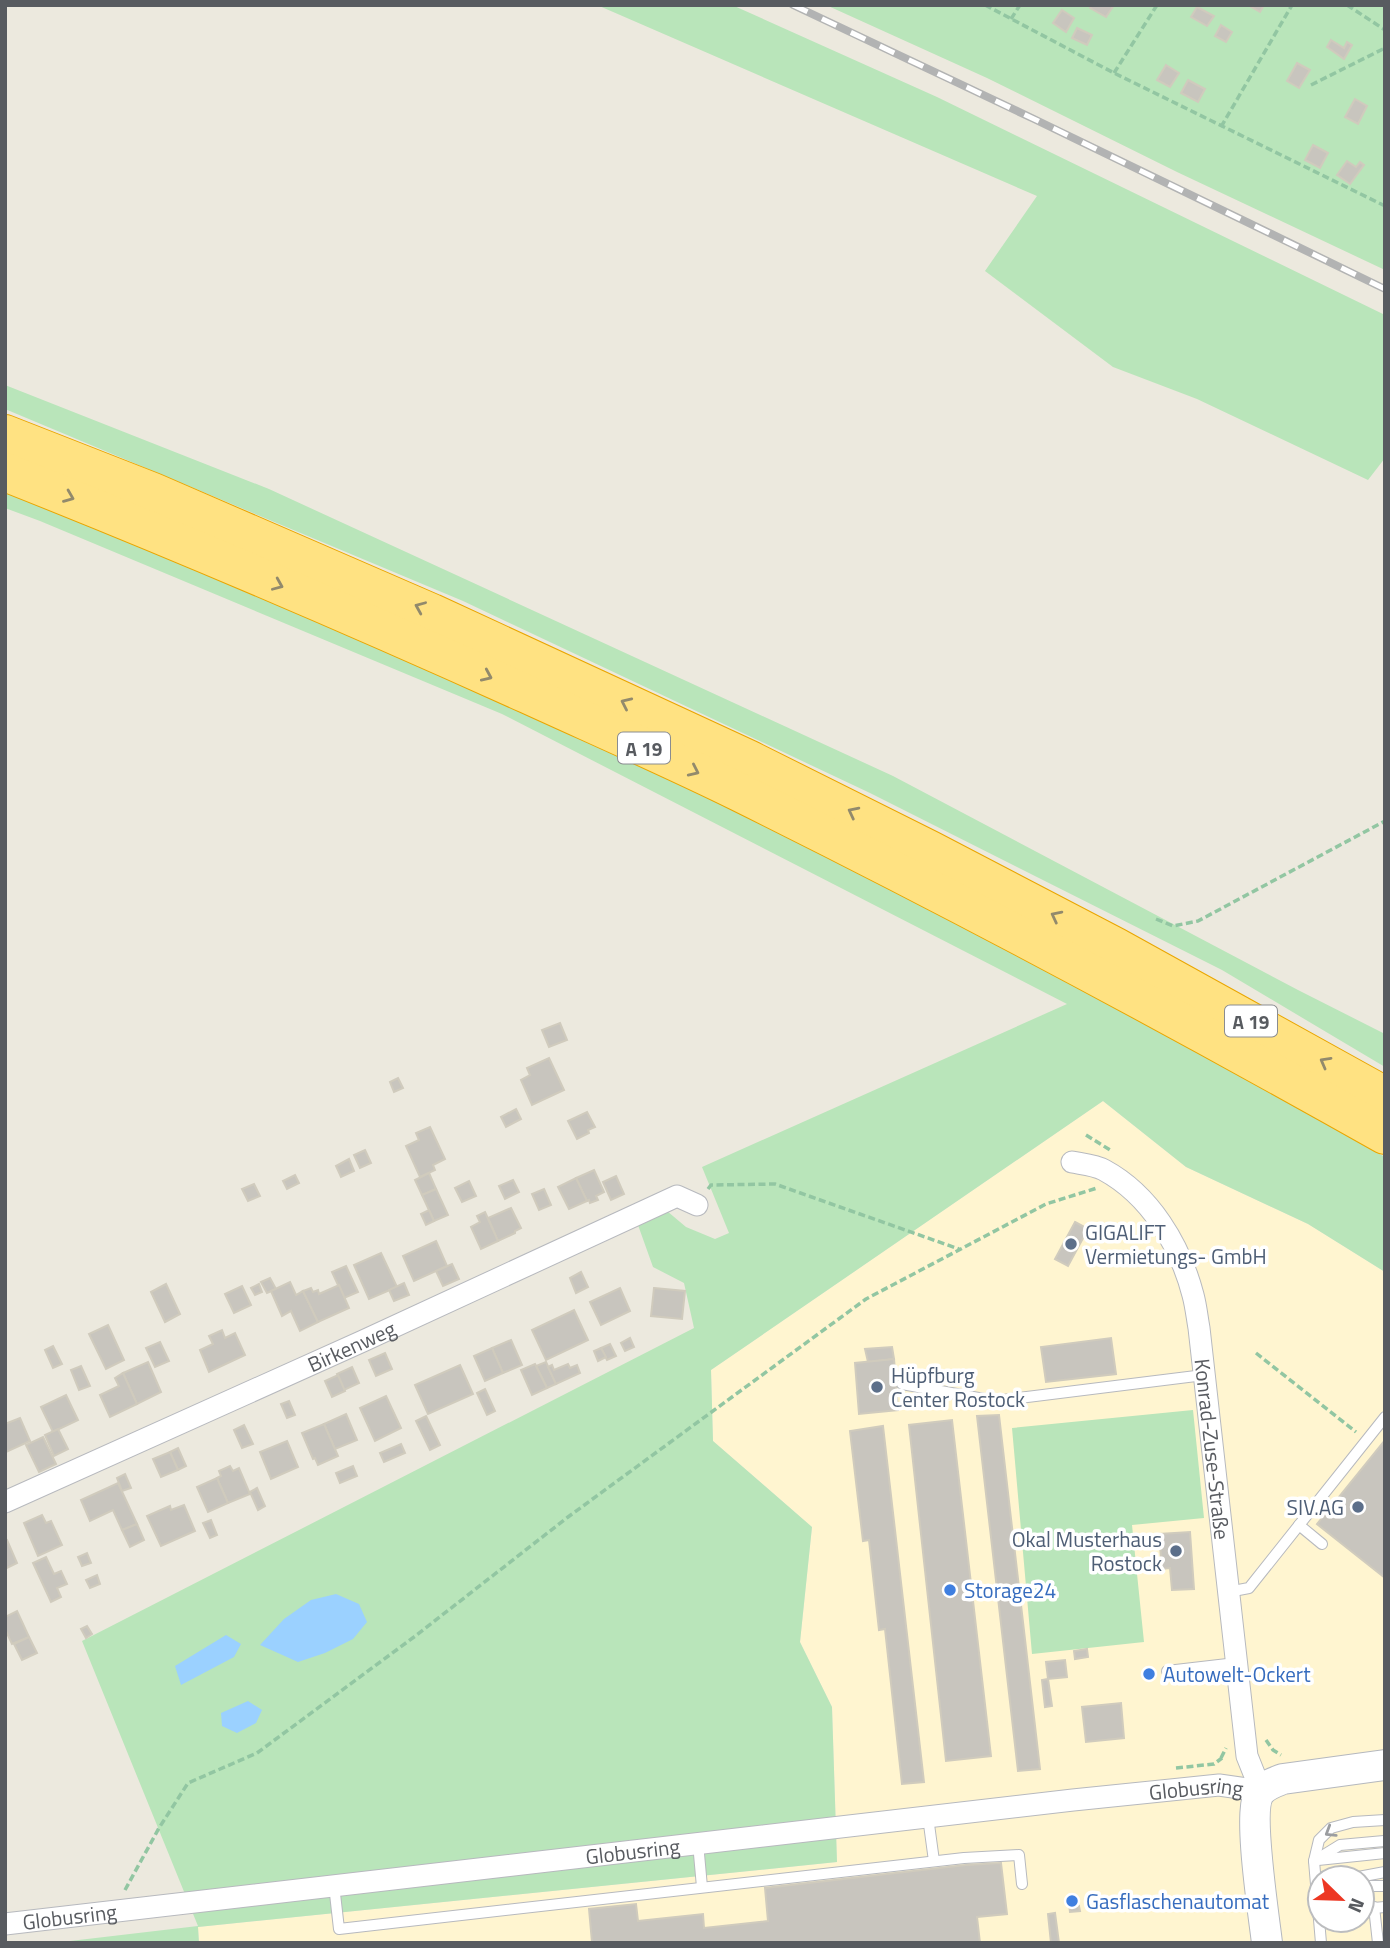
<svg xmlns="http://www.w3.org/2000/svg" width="1390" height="1948" font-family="'Titillium Web',sans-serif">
<rect width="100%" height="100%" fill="#ece9de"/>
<path fill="#fff5d0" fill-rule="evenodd" d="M 1103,1101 L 1186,1167 L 1308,1224 L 1385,1272 L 1385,1943 L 199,1943 L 198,1927 L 837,1862 L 832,1707 L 800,1642 L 812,1527 L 713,1441 L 711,1370 ZM 1320,1878 L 1362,1878 L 1362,1920 L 1320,1920 Z"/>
<g fill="#b9e5ba">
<polygon points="597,5 732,5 937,97 1385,315 1385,458 1368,480 1197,399 1113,367 985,271 1037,196"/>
<polygon points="826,5 1385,5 1385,270 1177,172 987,78"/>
<polygon points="5,385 269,489 893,776 1298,990 1385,1034 1385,1067 1222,970 870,793 463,601 5,409"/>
<polygon points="5,492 282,605 689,788 862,875 1093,994 1385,1157 1385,1272 1308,1224 1186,1167 1103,1101 711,1370 713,1441 812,1527 800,1642 832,1707 837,1862 198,1927 199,1943 53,1943 198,1926 82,1641 694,1328 684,1283 653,1267 638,1225 667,1211 686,1227 715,1239 729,1233 702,1167 1067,1004 502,714 40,521 5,508"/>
<polygon points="1193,1410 1204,1518 1132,1525 1144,1642 1032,1654 1012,1428"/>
</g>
<g fill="#9bd1ff">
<polygon points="336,1594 359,1604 367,1622 353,1639 325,1653 298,1662 260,1645 284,1619 311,1600"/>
<polygon points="226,1635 241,1644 234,1657 181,1685 175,1666"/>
<polygon points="248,1701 262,1710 256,1723 237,1733 222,1726 221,1713"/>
</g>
<g fill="#c8c5be" stroke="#d0cbbd" stroke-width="2">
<polygon points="1092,5 1114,5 1106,17 1090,8"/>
<polygon points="1248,5 1264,5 1260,12"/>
<polygon points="1197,7 1214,16 1207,26 1191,17"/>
<polygon points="1062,10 1074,18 1066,32 1053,23"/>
<polygon points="1221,25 1232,32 1226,42 1215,36"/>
<polygon points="1077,28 1092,35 1087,45 1072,38"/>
<polygon points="1331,40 1344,48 1347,42 1352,45 1344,59 1327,47"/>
<polygon points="1297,63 1310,70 1299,88 1287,81"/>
<polygon points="1166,65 1179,73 1170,87 1157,80"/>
<polygon points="1188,80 1205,89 1198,102 1181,93"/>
<polygon points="1355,99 1367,106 1358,124 1345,117"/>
<polygon points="1313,145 1328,153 1320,168 1305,160"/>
<polygon points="1347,161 1356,167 1360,162 1364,165 1350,184 1337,175"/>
<polygon points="560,1023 567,1040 549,1047 542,1030"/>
<polygon points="549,1058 564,1090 532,1105 521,1080 530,1075 527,1068"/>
<polygon points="398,1078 403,1088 394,1092 390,1082"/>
<polygon points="516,1109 521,1119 506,1127 501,1117"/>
<polygon points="587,1112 595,1127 588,1130 589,1133 577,1139 568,1121"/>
<polygon points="430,1127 445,1159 433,1165 435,1170 420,1177 406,1146 419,1140 416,1133"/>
<polygon points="365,1150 371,1163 360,1168 354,1155"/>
<polygon points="349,1159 354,1171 341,1177 336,1166"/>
<polygon points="594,1170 604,1192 596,1196 598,1200 590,1203 589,1200 587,1201 576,1178"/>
<polygon points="429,1173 436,1189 422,1195 415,1180"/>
<polygon points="295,1175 299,1183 287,1189 283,1181"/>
<polygon points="616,1176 624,1194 611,1200 603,1182"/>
<polygon points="576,1178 587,1201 569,1209 558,1187"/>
<polygon points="513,1180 519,1192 505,1199 499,1186"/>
<polygon points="469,1181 476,1196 462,1202 455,1188"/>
<polygon points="254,1184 260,1196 248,1201 242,1189"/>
<polygon points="436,1189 448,1215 434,1221 422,1195"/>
<polygon points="544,1189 551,1205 539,1210 532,1194"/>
<polygon points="511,1208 521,1228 515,1231 515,1233 498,1241 488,1218"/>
<polygon points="429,1210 434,1221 426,1225 421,1214"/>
<polygon points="485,1212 498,1241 481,1249 471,1227 480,1222 477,1216"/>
<polygon points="1075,1222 1088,1229 1068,1266 1055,1259"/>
<polygon points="436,1241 447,1266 414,1281 403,1256"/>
<polygon points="381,1253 397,1287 369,1299 354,1265"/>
<polygon points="452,1264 459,1279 443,1286 436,1271"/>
<polygon points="346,1266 358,1292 344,1298 332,1272"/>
<polygon points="581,1272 588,1287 576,1293 570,1278"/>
<polygon points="270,1278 276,1289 267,1293 261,1282"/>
<polygon points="290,1282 296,1295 303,1291 318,1322 300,1331 291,1311 282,1316 271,1291"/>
<polygon points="404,1283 409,1295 394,1301 389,1290"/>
<polygon points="166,1284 180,1314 165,1322 151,1292"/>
<polygon points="259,1284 262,1292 255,1295 251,1288"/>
<polygon points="339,1285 349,1308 318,1322 303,1291 311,1288 313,1292 318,1290 319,1294"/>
<polygon points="242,1286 251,1305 234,1313 225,1294"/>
<polygon points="620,1288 630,1311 601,1325 590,1302"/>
<polygon points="654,1288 685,1291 682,1319 651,1316"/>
<polygon points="574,1310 588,1340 546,1360 532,1330"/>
<polygon points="108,1325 124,1360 106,1369 89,1334"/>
<polygon points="222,1330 225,1338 235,1333 245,1355 209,1372 200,1350 213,1344 209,1336"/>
<polygon points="630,1338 634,1347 625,1351 621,1343"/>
<polygon points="1111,1338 1116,1374 1046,1382 1041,1347"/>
<polygon points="511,1340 522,1365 503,1373 492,1348"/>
<polygon points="160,1342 169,1361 155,1367 146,1348"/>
<polygon points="610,1344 616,1356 607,1360 601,1348"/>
<polygon points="53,1346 62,1364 53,1368 45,1350"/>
<polygon points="892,1347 894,1359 868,1362 865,1349"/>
<polygon points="492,1348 503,1373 485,1381 474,1356"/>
<polygon points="601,1348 606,1357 598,1361 594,1351"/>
<polygon points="385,1353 392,1369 376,1376 369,1360"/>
<polygon points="894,1359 898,1410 859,1414 855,1363"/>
<polygon points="148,1362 161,1392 137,1404 123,1373"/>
<polygon points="546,1362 556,1384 547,1388 536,1366"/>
<polygon points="535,1364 547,1388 532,1395 521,1370"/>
<polygon points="568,1364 570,1368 577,1365 580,1373 556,1384 548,1367 552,1365 554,1370"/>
<polygon points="460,1365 473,1394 428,1414 415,1385"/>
<polygon points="81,1366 90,1386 79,1390 71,1370"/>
<polygon points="352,1367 359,1383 344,1390 337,1374"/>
<polygon points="123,1373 137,1404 110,1417 100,1395 119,1386 115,1378"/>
<polygon points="338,1375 345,1391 332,1397 325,1381"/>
<polygon points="485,1389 495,1411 487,1415 477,1393"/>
<polygon points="66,1395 78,1420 53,1432 41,1407"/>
<polygon points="386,1396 401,1428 375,1441 360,1408"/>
<polygon points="289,1401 295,1415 287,1418 281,1404"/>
<polygon points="346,1414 357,1440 335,1449 324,1424"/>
<polygon points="999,1415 1040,1769 1018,1771 977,1416"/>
<polygon points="426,1416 440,1445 430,1450 416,1421"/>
<polygon points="20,1418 30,1441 6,1452 5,1424"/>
<polygon points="952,1420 991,1756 946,1761 909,1425"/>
<polygon points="324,1424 338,1456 318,1465 315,1458 313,1459 302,1433"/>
<polygon points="244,1425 253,1444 242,1448 234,1430"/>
<polygon points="883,1426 924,1782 902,1784 885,1629 879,1630 869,1540 863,1541 850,1431"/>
<polygon points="58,1429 68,1449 54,1456 45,1435"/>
<polygon points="43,1437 56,1464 39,1472 26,1445"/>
<polygon points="1385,1440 1385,1578 1317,1524"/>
<polygon points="287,1441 298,1467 271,1479 260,1452"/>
<polygon points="401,1444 405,1453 384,1462 380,1453"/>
<polygon points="178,1448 186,1466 178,1470 170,1452"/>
<polygon points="170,1452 178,1470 161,1477 153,1459"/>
<polygon points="230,1466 233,1471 239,1468 250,1494 228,1503 217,1478 221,1476 219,1471"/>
<polygon points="353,1466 357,1476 340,1483 336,1473"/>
<polygon points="125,1474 131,1488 122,1491 117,1478"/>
<polygon points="217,1478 228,1503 208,1512 197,1487"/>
<polygon points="118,1483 137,1524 122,1530 113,1510 90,1521 81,1500"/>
<polygon points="257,1488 265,1506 258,1510 250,1492"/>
<polygon points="184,1505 195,1531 161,1546 147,1516 170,1506 171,1510"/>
<polygon points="42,1515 46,1523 51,1521 62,1545 38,1556 24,1523"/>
<polygon points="211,1520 217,1535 210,1538 203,1523"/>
<polygon points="137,1524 144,1540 130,1547 122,1530"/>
<polygon points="1190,1532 1194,1589 1172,1590 1170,1568 1162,1569 1159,1534"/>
<polygon points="7,1540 17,1563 5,1569 5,1541"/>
<polygon points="87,1553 91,1563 82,1566 78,1557"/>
<polygon points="46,1557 54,1574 61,1571 67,1584 57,1588 61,1597 51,1602 33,1563"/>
<polygon points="97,1575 100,1584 90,1588 86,1580"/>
<polygon points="17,1611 29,1637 12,1644 5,1629 5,1617"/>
<polygon points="87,1626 92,1634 86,1638 81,1629"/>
<polygon points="29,1637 37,1653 22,1660 14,1644"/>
<polygon points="1087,1649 1088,1657 1075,1659 1074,1651"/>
<polygon points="1065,1660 1067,1677 1048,1679 1046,1662"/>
<polygon points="1048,1679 1052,1706 1045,1707 1042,1680"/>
<polygon points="1121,1703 1124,1738 1086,1742 1082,1707"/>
<polygon points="1001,1863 1007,1914 977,1917 980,1943 581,1943 592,1942 589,1909 636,1904 638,1921 703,1914 704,1928 768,1921 765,1888 966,1865"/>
<polygon points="1068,1896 1075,1896 1076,1907 1079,1906 1080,1911 1070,1912"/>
<polygon points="1055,1913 1059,1943 1051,1943 1048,1914"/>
</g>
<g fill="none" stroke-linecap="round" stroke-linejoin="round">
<defs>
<g id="lane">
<polyline points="902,1384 995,1401 1204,1375"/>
<polyline points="1299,1525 1322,1544"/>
<polyline points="1228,1592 1249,1588 1385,1417"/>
<polyline points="1167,1671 1236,1663"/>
<polyline points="928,1817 934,1861"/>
<polyline points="698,1843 702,1887"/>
<polyline points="1318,1860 1385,1853"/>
<polyline points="1314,1861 1340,1845 1384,1841"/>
<polyline points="1353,1878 1385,1872"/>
<polyline points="334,1885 339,1929 964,1858 1019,1855 1022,1884"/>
<polyline points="1362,1886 1385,1886"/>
<polyline points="1374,1907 1378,1943"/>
<polyline points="1362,1909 1385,1907"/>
<polyline points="1321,1943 1314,1861 1319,1840 1331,1828 1353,1822 1385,1820"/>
</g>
<g id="street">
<path id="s1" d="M 1072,1162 C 1082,1164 1095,1165 1104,1170 C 1150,1195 1180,1245 1193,1295 C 1196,1306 1197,1317 1199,1328 L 1247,1756 L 1261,1791"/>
<path id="s2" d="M 5,1502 L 363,1341 L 677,1196 L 697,1205"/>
<path id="s3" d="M 5,1924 L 1073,1800 L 1219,1785 L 1261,1791"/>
</g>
<path id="secondary" d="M 1267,1943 C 1264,1916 1247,1810 1260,1792 C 1266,1785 1275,1782 1283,1779 L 1385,1765"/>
<g id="highway">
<polyline points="5,434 153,492 432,613 750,760 930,850 1116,947 1385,1096"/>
<path d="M 5,472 C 182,542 356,617 529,695 C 599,727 670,758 739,792 C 957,900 1172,1015 1385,1135"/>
</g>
</defs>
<use href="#lane" stroke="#b7b9be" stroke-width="12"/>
<use href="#street" stroke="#b7b9be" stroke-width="23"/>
<use href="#secondary" stroke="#b5b8be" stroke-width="32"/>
<use href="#highway" stroke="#eaa600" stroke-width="40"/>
<g stroke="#92c6a2" stroke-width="3.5" stroke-dasharray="7 3.5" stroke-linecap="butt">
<polyline points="985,5 1114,73 1385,206"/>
<polyline points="1347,5 1385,30"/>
<polyline points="1011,19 1020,5"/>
<polyline points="1114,73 1157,5"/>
<polyline points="1311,85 1385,48"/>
<polyline points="1221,127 1292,5"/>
<polyline points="1156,919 1173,926 1198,921 1385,821"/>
<polyline points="1086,1135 1110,1150"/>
<polyline points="708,1189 711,1185 775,1184 959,1249"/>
<polyline points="1256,1353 1356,1432"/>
<polyline points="1266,1740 1273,1750 1281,1755"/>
<polyline points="1221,1758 1226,1748"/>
<polyline points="1176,1768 1214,1764 1222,1758"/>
<polyline points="125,1890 159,1828 188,1783 257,1753 414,1637 568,1517 866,1299 1046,1204 1097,1188"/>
</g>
<use href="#lane" stroke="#fff" stroke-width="10"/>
<use href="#street" stroke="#fff" stroke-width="21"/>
<use href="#secondary" stroke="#fff" stroke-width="30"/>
<use href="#highway" stroke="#ffe282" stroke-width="38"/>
<defs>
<polyline id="rail" points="793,5 1034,119 1385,289"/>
</defs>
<use href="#rail" stroke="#b2b3b3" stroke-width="8"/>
<use href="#rail" stroke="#fff" stroke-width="5" stroke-dasharray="16" stroke-linecap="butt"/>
</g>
<defs><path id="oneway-chevron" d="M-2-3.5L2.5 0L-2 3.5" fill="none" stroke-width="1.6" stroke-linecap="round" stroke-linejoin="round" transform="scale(1.75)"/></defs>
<g stroke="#928a6c">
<use href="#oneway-chevron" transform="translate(69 497) rotate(22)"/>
<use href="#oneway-chevron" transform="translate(278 585) rotate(23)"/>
<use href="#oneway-chevron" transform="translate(420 607) rotate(-157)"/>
<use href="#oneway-chevron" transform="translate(487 676) rotate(24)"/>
<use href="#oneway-chevron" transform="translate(626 703) rotate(-155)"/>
<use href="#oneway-chevron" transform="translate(694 771) rotate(25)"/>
<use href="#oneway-chevron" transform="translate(853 812) rotate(-153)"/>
<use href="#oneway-chevron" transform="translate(1056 916) rotate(-153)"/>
<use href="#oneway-chevron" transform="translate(1325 1062) rotate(-151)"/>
</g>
<use stroke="#9b9da0" href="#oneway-chevron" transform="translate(1330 1832) rotate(148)"/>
<g fill="#5c6f8a" stroke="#fff" stroke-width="2.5">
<circle cx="1071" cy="1244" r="7"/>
<circle cx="877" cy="1387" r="7"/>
<circle cx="1358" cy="1507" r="7"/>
<circle cx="1176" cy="1551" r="7"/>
</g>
<g fill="#3f7fe0" stroke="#fff" stroke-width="2.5">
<circle cx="950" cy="1590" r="7"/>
<circle cx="1149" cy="1674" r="7"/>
<circle cx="1072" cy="1901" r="7"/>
</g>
<g text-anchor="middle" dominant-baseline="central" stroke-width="7" stroke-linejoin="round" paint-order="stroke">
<g fill="#fff" stroke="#8a8c90" stroke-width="2">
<rect x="618" y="732.5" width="52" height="31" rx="5"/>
<rect x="1225" y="1005.5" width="52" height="31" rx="5"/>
</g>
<g font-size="19" font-weight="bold" fill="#585b60">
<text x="644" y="748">A 19</text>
<text x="1251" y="1021">A 19</text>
</g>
<g font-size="21" fill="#4e5e75" stroke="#fff" text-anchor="start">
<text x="1085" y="1232">GIGALIFT<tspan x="1085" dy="24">Vermietungs- GmbH</tspan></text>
<text x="891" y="1375">Hüpfburg<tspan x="891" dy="24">Center Rostock</tspan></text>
<text x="1344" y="1507" text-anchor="end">SIV.AG</text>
<text x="1162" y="1539" text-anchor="end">Okal Musterhaus<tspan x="1162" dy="24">Rostock</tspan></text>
</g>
<g font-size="21" fill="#585b60" stroke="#fff">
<text stroke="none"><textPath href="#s2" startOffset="380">Birkenweg</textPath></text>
<text stroke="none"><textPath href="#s1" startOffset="346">Konrad-Zuse-Straße</textPath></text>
<text stroke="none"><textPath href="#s3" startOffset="1199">Globusring</textPath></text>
<text stroke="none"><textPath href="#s3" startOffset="632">Globusring</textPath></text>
<text stroke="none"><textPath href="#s3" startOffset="65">Globusring</textPath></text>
</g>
<g font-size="21" fill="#366cbe" stroke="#fff" text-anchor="start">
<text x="964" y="1590">Storage24</text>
<text x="1163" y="1674">Autowelt-Ockert</text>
<text x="1086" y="1901">Gasflaschenautomat</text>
</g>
</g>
<rect width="1390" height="1948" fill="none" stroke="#585b60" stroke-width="14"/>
<g transform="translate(1341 1899) rotate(113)"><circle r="33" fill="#ffffff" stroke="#bcbdbf" stroke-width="2"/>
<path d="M0-5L12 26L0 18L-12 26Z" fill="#ed3723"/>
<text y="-10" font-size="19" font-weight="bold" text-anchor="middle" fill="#585b60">N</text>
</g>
</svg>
